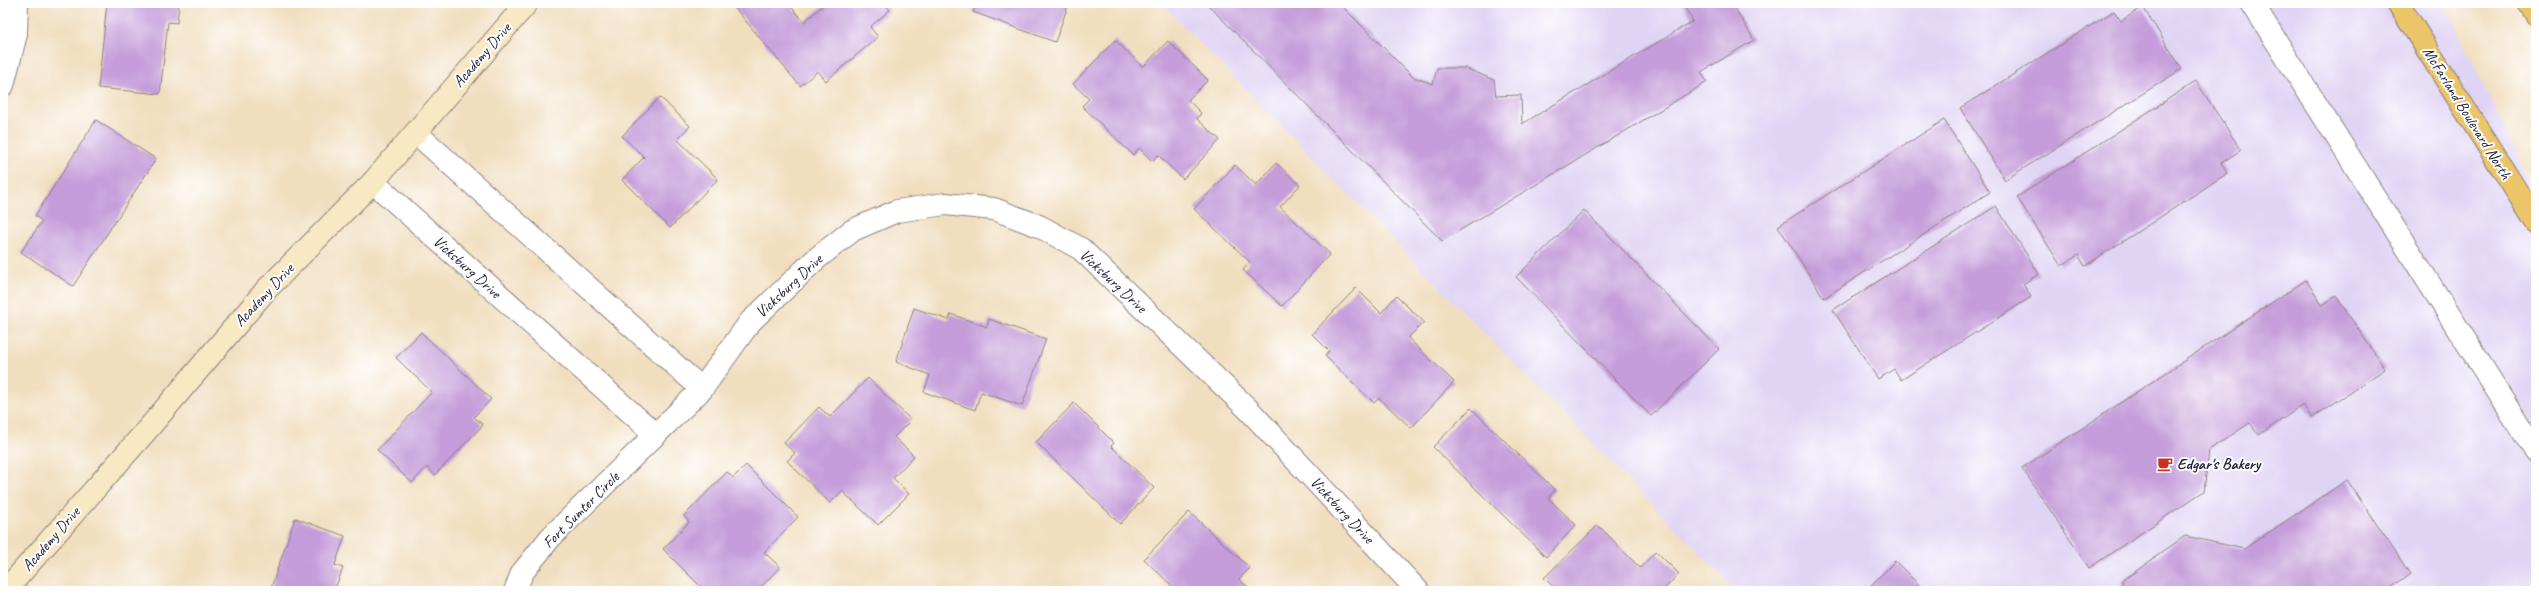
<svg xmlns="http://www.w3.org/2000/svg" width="2539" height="594" font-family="Caveat,sans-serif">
<rect width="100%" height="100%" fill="#fff"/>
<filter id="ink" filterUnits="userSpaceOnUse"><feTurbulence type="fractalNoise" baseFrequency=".025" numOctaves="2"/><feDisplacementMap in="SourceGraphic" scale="8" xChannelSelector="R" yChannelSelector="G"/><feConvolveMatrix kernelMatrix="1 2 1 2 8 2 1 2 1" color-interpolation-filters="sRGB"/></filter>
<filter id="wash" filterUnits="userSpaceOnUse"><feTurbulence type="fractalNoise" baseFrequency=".012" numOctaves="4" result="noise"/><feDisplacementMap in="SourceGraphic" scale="16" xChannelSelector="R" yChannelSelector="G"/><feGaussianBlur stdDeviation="0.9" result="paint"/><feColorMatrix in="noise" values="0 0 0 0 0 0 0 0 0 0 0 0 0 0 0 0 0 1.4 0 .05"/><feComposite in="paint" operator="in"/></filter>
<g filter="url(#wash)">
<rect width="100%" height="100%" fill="#f1debf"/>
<polygon fill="#e0d4f4" points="1161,3 2444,3 2536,195 2536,591 1737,591"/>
<g id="blocks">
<g fill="#c59dda">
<polygon points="107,3 179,3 177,23 168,22 160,94 98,88"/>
<polygon points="739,3 788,3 804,22 826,3 884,3 890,10 870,27 878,37 826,81 818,71 800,86 734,7"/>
<polygon points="977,3 1069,3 1055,42 973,12"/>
<polygon points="1206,3 1339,3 1413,77 1433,84 1437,68 1465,68 1494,80 1496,96 1521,95 1522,124 1693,21 1682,3 1732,3 1754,40 1701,72 1707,82 1442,241"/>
<polygon points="2143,7 2182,69 2005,180 1960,108 2114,11 2121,21"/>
<polygon points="1115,40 1143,67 1168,41 1208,80 1188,100 1201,113 1197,119 1220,140 1183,179 1158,155 1152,161 1139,148 1133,155 1082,106 1089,99 1073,84"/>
<polygon points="2196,81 2241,150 2221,163 2228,173 2085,266 2078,255 2061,266 2017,197"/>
<polygon points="660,97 690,126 677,139 718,179 670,228 622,180 644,157 622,136"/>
<polygon points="96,120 156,159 73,286 21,252 42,221 35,216"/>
<polygon points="1944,120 1990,192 1824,298 1778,226"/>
<polygon points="1276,163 1300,185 1280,207 1330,254 1282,306 1243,270 1250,262 1194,209 1235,165 1256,185"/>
<polygon points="1996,206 2039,274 2023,284 2031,297 1901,380 1894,369 1878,379 1833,310"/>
<polygon points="1584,210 1719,349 1651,416 1516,277"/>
<polygon points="2306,280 2322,305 2336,296 2385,369 2312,418 2303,405 2259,435 2250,423 2209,450 2204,491 2089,568 2022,468"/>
<polygon points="1356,288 1381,313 1396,296 1424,322 1408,338 1454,382 1411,428 1379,398 1374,403 1325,356 1329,351 1312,334"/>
<polygon points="914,308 949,320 951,314 987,327 989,319 1046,339 1022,406 981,392 975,410 924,392 930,375 896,362"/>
<polygon points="421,332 491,399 474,417 483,425 435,475 427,467 412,483 377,450 432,392 396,358"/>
<polygon points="868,378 911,420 894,437 914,456 893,478 909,494 878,525 842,491 830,503 787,461 795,453 784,443 819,407 830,417"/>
<polygon points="1074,403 1114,443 1111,446 1154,488 1120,524 1036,442"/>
<polygon points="1471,408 1555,490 1548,498 1576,525 1546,557 1433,447"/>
<polygon points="746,465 798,517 764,552 780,567 757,591 705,591 663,549 689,522 684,516 727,472 733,478"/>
<polygon points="2347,480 2410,574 2392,587 2394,591 2123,591 2122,581 2185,536 2244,549"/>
<polygon points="1189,512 1250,568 1239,579 1252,591 1177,591 1144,559"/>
<polygon points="295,518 345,536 335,565 343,568 334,591 270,591"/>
<polygon points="1598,525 1640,568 1656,551 1679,574 1662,591 1558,591 1544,578"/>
<polygon points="1895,561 1925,591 1865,591"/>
</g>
</g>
</g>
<g filter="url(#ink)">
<use href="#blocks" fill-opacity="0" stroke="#8a807d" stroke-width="1"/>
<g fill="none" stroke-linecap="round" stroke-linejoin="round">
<defs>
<g id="street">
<polyline points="2252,3 2536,452"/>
<polyline points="3,85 16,34 17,3"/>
<polyline points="416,133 702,389"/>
<polyline points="373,182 656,435"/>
<polyline points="515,591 522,573 550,538 702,389 750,322 816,259 853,230 897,211 945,204 994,209 1039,226 1081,249 1248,409 1418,591"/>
</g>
<polyline id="secondary" points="5,591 147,430 266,290 373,182 527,3"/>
<g id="highway">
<polyline points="2398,3 2536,222"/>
<polyline points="2529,3 2536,14"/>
</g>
</defs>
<use href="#street" stroke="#8a807d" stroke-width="24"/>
<use href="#secondary" stroke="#8a807d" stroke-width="24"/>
<use href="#highway" stroke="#8a807d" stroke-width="24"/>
<use href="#street" stroke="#fff" stroke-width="22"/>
<use href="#secondary" stroke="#f8e8c3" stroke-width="22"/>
<use href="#highway" stroke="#edc569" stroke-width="22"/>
</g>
</g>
<defs>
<symbol id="cafe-bare" viewBox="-9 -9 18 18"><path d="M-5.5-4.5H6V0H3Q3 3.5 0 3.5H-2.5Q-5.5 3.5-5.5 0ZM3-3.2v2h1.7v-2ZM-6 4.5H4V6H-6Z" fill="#c8321e" stroke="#fff" stroke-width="2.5" paint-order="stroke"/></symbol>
</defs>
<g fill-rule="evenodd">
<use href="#cafe-bare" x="2154" y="453" width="22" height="22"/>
</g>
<g text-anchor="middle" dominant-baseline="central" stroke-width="4" stroke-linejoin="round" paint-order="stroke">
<g font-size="16" fill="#22223b" stroke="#fff">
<text transform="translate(482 55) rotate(-49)">Academy Drive</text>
<text transform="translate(2467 113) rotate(58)">McFarland Boulevard North</text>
<text transform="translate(467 267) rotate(42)">Vicksburg Drive</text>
<text transform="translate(1113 281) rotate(43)">Vicksburg Drive</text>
<text transform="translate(789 286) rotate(-43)">Vicksburg Drive</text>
<text transform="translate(264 295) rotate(-47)">Academy Drive</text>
<text transform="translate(581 510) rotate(-45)">Fort Sumter Circle</text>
<text transform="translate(1342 510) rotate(47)">Vicksburg Drive</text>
<text transform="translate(51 539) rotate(-49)">Academy Drive</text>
</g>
<g font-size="16" font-weight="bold" fill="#22223b" stroke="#fff" text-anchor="start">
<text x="2177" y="464">Edgar's Bakery</text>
</g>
</g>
<rect width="2539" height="594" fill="none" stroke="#fff" stroke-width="16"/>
</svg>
